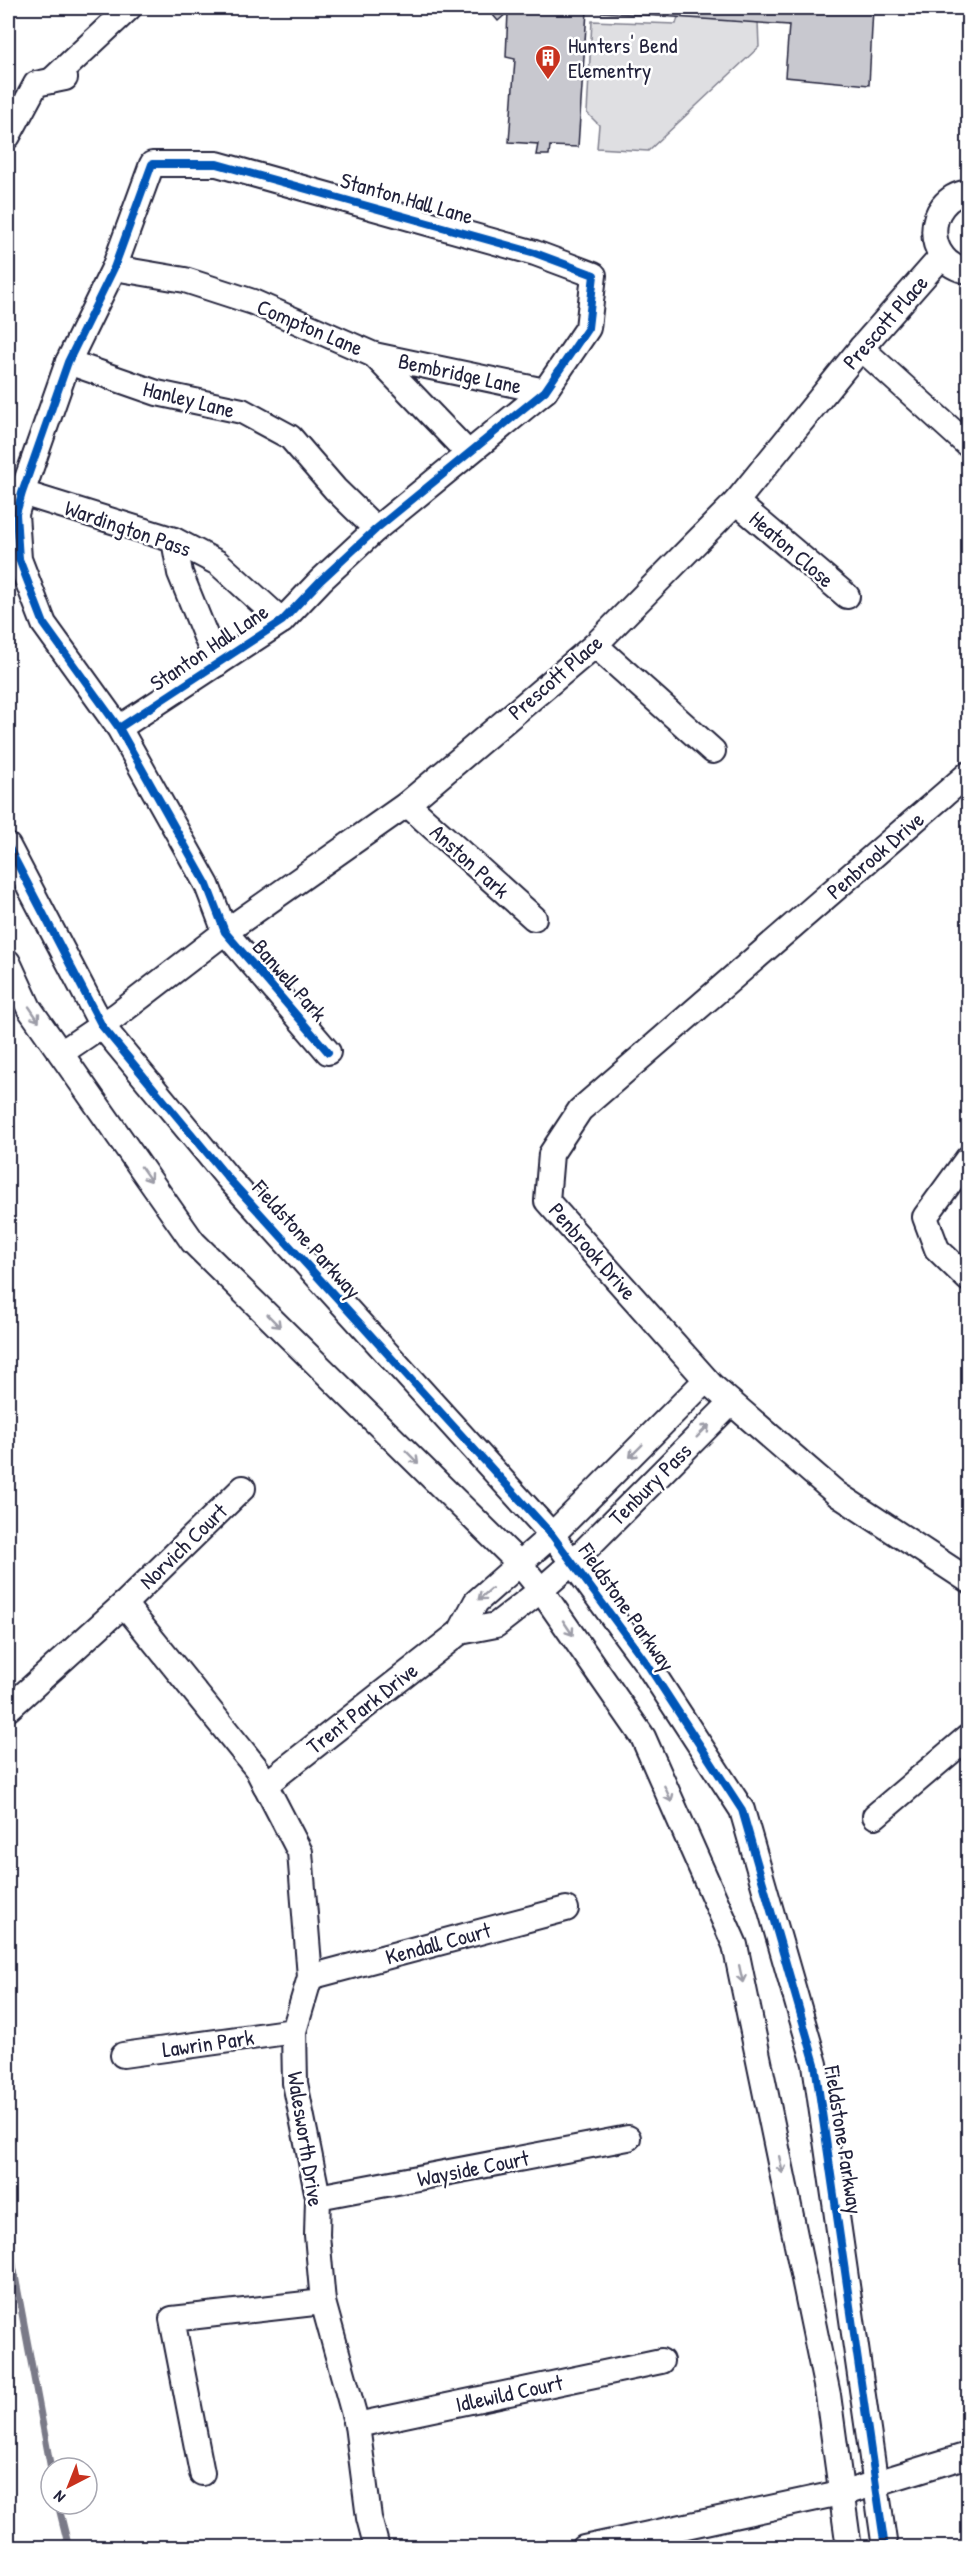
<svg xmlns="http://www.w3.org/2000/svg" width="976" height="2555" font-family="'Patrick Hand',sans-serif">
<rect width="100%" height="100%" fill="#fff"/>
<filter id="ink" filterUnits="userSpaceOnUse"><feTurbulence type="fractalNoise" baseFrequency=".0167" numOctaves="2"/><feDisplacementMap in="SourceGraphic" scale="12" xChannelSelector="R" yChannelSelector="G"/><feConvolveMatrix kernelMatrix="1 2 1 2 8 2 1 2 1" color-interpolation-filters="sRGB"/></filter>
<g filter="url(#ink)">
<polygon fill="#dfdfe2" stroke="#80808e" stroke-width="1.5" points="678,17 758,22 759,47 648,151 597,148 599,125 587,113 592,21 676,24"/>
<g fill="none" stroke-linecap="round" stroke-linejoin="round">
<g stroke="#7a7a88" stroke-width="7">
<polyline points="8,2238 51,2469"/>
<polyline points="58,2504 69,2548"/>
</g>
</g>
<polygon fill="#c8c8cf" stroke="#22223b" stroke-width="1.5" points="487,8 873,8 869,85 785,77 789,25 587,11 578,147 550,146 549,155 536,155 538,144 509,142 515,59 506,57 508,12 498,21"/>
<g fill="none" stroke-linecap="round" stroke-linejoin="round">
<defs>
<g id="minor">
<polyline points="51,81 129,8"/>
<polyline points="8,136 36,84 65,78"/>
<path d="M 968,192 C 923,199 923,264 968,271"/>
<polyline points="114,268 185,280 253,302 374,355 468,453"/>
<polyline points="861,348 968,445"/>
<polyline points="374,355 545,391"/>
<polyline points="68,362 157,393 242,411 290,437 335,489 376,529"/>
<polyline points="22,493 174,540 218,563 282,621"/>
<polyline points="736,502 847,596"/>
<polyline points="174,540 180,573 217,664"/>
<polyline points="595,645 713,751"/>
<polyline points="119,728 282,621 321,580 376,529 545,391 588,328 594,275 535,253 217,164 152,164 114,268 68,362 22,493 16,514 19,559 44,624 119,728 207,885 225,932 328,1052"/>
<polyline points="968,774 580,1110 551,1154 547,1201 711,1385 837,1494 968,1580"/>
<polyline points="407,804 534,918"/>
<polyline points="8,846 102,1026 228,1178 552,1535 647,1664 742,1810 815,2064 885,2548"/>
<polyline points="8,962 29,1008 193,1242 520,1564 541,1590 643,1737 735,1945 828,2395 849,2548"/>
<polyline points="61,1053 117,1015 225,932 407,804 595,645 736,502 861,348 942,256"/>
<polyline points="968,1158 925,1217 937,1249 968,1279"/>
<polyline points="124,1604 257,1769 300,1852 310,1977 294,2031 295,2083 318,2197 317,2235 323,2302 357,2425 369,2518 377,2548"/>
<polyline points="460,1632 496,1625 541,1590 574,1561 731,1403"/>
<polyline points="8,1709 124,1604 243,1488"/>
<polyline points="265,1785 460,1632 476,1602 552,1535 706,1380"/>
<polyline points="875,1816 968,1737"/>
<polyline points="310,1977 566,1909"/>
<polyline points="123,2055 294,2031"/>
<polyline points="318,2197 628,2138"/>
<polyline points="357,2425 661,2361"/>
<polyline points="202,2473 172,2319 323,2302"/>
<polyline points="584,2548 854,2490 968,2455"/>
</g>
</defs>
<use href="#minor" stroke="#22223b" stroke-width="28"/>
<use href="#minor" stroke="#fff" stroke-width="24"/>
<defs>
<g id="cycleway">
<polyline points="119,728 282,621 321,580 376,529 545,391 588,328 594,275 535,253 217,164 152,164 114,268 68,362 22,493 16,514 19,559 44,624 119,728 207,885 225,932 328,1052"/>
<polyline points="8,846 102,1026 228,1178 552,1535 647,1664 742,1810 815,2064 885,2548"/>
</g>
</defs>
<use href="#cycleway" stroke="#fff" stroke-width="11"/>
<use href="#cycleway" stroke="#0057b8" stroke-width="8"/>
</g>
<defs><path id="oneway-shaft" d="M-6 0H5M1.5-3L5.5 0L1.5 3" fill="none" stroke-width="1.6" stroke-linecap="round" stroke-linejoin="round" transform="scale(1.5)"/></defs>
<g stroke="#9c9ca7">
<use href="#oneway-shaft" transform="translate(34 1014) rotate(56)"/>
<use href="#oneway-shaft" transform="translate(146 1174) rotate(55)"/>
<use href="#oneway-shaft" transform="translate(274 1321) rotate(45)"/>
<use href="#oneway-shaft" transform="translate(703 1431) rotate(-45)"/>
<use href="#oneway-shaft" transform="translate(636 1451) rotate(135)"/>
<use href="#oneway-shaft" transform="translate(412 1457) rotate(45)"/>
<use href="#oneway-shaft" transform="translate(485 1594) rotate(140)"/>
<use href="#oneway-shaft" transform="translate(568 1628) rotate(56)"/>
<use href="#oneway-shaft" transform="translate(668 1794) rotate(66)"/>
<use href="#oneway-shaft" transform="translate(741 1974) rotate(78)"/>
<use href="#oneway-shaft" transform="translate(781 2165) rotate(78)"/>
</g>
</g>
<defs>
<symbol id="building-pin" viewBox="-11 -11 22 30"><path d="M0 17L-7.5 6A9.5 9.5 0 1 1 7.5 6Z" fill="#c8321e" stroke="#fff"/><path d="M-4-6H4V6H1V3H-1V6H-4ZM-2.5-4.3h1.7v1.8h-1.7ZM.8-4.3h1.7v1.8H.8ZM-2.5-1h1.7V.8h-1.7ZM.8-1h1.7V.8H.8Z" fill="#fff"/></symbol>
</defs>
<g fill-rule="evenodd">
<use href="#building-pin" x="533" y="43" width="30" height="40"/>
</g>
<g text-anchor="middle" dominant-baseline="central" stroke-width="5" stroke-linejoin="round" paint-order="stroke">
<g font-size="22" fill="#22223b" stroke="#fff" text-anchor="start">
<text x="568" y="45">Hunters' Bend<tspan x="568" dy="25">Elementry</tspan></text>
</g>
<g font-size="22" fill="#22223b" stroke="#fff">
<text transform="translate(407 198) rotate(16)">Stanton Hall Lane</text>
<text transform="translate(885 322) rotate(-49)">Prescott Place</text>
<text transform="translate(310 327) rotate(23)">Compton Lane</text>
<text transform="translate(460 373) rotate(12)">Bembridge Lane</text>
<text transform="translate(189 399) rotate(14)">Hanley Lane</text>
<text transform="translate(128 528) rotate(19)">Wardington Pass</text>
<text transform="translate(792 549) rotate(41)">Heaton Close</text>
<text transform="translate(209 647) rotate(-34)">Stanton Hall Lane</text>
<text transform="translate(555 677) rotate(-41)">Prescott Place</text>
<text transform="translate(875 855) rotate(-41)">Penbrook Drive</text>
<text transform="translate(470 861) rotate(42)">Anston Park</text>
<text transform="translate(290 980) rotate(49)">Banwell Park</text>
<text transform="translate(307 1239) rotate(48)">Fieldstone Parkway</text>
<text transform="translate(593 1251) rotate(49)">Penbrook Drive</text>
<text transform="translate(650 1484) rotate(-45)">Tenbury Pass</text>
<text transform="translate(183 1546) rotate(-44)">Norvich Court</text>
<text transform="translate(627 1607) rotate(55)">Fieldstone Parkway</text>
<text transform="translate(362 1708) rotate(-38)">Trent Park Drive</text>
<text transform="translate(438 1943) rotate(-15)">Kendall Court</text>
<text transform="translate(208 2043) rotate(-8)">Lawrin Park</text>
<text transform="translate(306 2139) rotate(81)">Walesworth Drive</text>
<text transform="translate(844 2140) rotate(81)">Fieldstone Parkway</text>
<text transform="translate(473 2168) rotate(-11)">Wayside Court</text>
<text transform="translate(509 2393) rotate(-12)">Idlewild Court</text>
</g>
</g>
<rect width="976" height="2555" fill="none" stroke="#fff" stroke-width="30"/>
<rect x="15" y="15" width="946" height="2525" fill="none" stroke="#22223b" stroke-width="2" filter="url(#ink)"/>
<g transform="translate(69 2486) rotate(222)"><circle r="28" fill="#ffffff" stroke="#a7a7b1" stroke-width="1.5"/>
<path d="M0-4.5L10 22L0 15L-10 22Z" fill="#c8321e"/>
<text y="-9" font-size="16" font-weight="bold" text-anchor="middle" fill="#22223b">N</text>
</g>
</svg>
